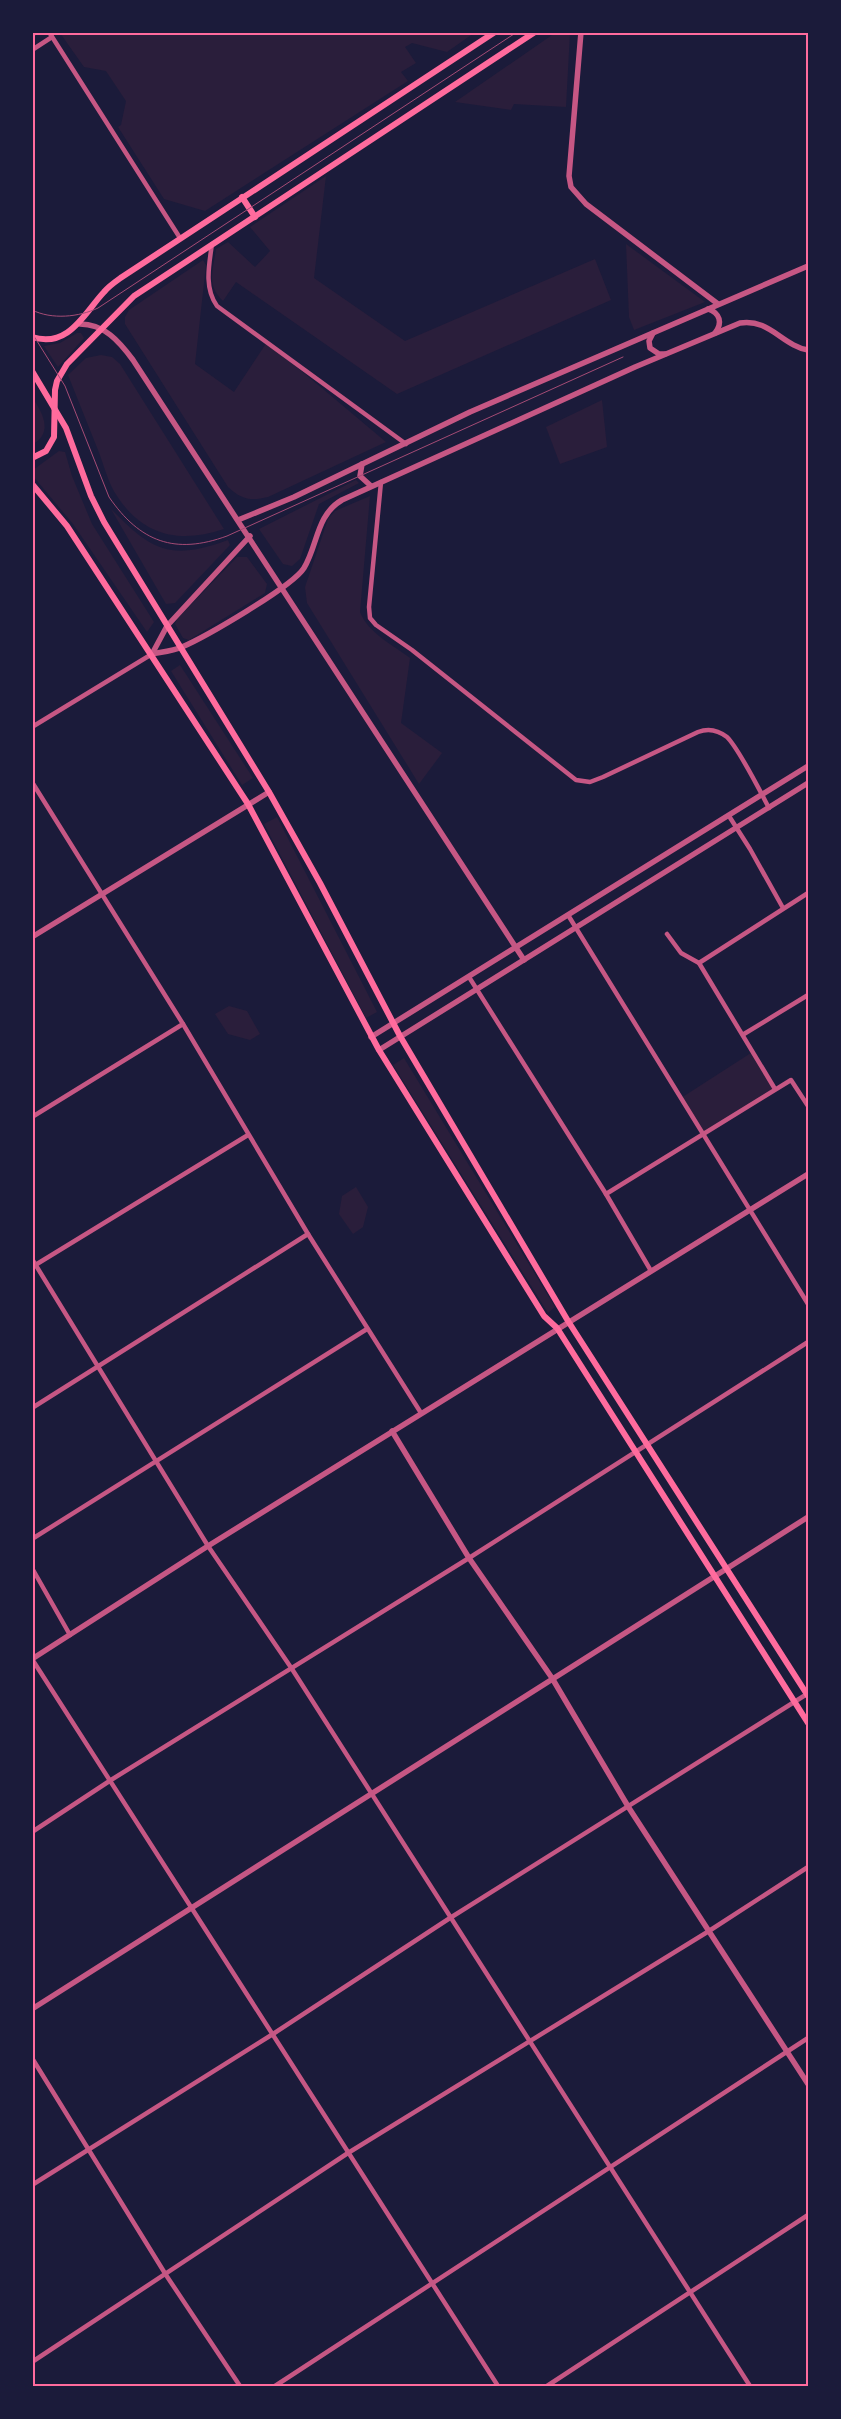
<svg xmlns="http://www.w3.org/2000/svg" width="841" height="2419" font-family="'IBM Plex Sans',sans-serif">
<rect width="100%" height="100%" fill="#1b1b3a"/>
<g fill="#2a1e3b">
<polygon points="60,33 474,33 447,52 412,43 405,47 416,63 401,72 408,81 205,211 164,199 118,127 121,125 126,101 106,71 84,67"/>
<polygon points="555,33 570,33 566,107 514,104 511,110 455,102"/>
<path d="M 326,176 L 314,278 L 405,341 L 595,259 L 611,300 L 397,394 L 236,282 L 223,301 C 206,284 213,271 216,249 L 228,242 L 255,267 L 270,251 L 250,227 Z"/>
<polygon points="626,244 705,302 634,330 629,317"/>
<path d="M 203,260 L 206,265 L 195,364 L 234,392 L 267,342 L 386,442 L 268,497 C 251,501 242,500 228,487 L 125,324 L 125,317 L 129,310 Z"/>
<polygon points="77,333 81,333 84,338 58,367 44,346 60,343"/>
<path d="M 101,355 L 112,357 L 120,364 L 224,529 C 180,544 143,536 117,496 C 108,483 104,465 98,450 C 88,425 78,400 68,375 L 86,358 Z"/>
<path d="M 32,397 C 42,412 54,432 33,444 Z"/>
<polygon points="602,400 607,447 560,464 546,427"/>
<polygon points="59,451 65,452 72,476 92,524 154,622 147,632 73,524 33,476 33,470"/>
<polygon points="356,480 359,483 319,504 300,559 292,566 283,564 259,529"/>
<path d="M 370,496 L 360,612 C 368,633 393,645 410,658 L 401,723 L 442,753 L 419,784 L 307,603 L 305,587 L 328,519 L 335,511 Z"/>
<path d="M 111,509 C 152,551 170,561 228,540 L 230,545 L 175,603 L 166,604 Z"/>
<polygon points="237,557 247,557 267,584 265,593 189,640 183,638 175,624 177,619"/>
<polygon points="180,665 253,778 242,785 171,671"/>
<polygon points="277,817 377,1012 366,1018 264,824"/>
<polygon points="229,1006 247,1011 260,1034 250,1040 228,1034 215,1014"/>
<polygon points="754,1051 775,1089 704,1135 681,1098"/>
<polygon points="404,1058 555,1307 548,1313 393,1065"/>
<polygon points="356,1187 368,1207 363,1227 353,1234 339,1214 342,1196"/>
</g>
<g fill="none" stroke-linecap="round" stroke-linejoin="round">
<g stroke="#c65784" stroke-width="4.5">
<polyline points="49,32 180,238"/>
<polyline points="32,35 36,32"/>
<polyline points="32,50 52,37"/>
<path d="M 212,244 C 209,265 204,288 217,306 L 406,444"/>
<path d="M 381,482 L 369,607 L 370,618 L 376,625 L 412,650 L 576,780 L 590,782 L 603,777 L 698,732 C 708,728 718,730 727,737 C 739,749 760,791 769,808"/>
<polyline points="32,727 152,654"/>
<polyline points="32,782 183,1024 308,1234 421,1413"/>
<polyline points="729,816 750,849 783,908"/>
<polyline points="568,915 808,1304"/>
<polyline points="667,934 681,953 699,963 775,1089"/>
<polyline points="699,963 808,893"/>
<polyline points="469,977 606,1194 651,1271"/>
<polyline points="744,1034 808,995"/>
<polyline points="32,1117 183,1024"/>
<polyline points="606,1194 791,1080 808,1106"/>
<polyline points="32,1259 208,1546 292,1669 750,2386"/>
<polyline points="32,1267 248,1135"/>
<polyline points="32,1408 308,1234"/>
<polyline points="32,1539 367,1329"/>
<polyline points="32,1568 70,1635"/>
<polyline points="32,1659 498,2386"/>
<polyline points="32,1832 111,1780 469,1558 808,1342"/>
<polyline points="32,2058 166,2275 240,2386"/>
<polyline points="32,2185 273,2034 450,1918 807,1694"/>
<polyline points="32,2362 348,2153 709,1931 808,1867"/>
<polyline points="275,2386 808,2038"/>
<polyline points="547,2386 808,2215"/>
</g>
<g stroke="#c65784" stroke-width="5.5">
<polyline points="581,32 569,176 571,187 586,204 718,304"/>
<path d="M 708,309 C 720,313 723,323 715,333"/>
<path d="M 80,324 C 104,324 119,341 133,360 L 524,960"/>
<polyline points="653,333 649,341 650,348 659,354 665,354"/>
<polyline points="362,464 360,476 371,486"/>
<polyline points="238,520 294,497 470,412 808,266"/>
<path d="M 152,654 C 162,652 173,651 182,647 C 205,637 292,587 304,568 C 318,545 316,515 342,500 L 635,367 L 740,323 C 769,318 783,346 808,350"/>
<polyline points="152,654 167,626 250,536"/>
<polyline points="32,937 269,792"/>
<polyline points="371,1037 808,766"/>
<polyline points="379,1050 808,783"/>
<polyline points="392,1431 469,1558 552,1678 629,1808 808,2084"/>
<polyline points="32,1659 208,1546 808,1174"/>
<polyline points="32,2009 808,1517"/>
</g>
<g stroke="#ff6b9d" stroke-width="6">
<polyline points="242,197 255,217"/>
<path d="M 32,337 C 69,349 85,312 104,292 C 109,286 115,282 122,277 L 495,32"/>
<polyline points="32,371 66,428 91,496 104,522 269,792 320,883 400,1036 568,1321 808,1696"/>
<polyline points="32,458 46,451 54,437 55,390 57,381 67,364 134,296 535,32"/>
<polyline points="32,484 67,526 248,804 379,1050 544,1316 557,1328 808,1723"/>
</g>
<g stroke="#a44b75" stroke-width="1">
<path d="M 32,310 C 52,320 79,317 98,308 L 517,32"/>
<path d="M 32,333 L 65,386 L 109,497 C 140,542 175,555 227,536 L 623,357"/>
</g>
</g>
<rect width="841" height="2419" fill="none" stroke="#1b1b3a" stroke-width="68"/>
<rect x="34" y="34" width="773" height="2351" fill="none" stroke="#ff6b9d" stroke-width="2"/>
</svg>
